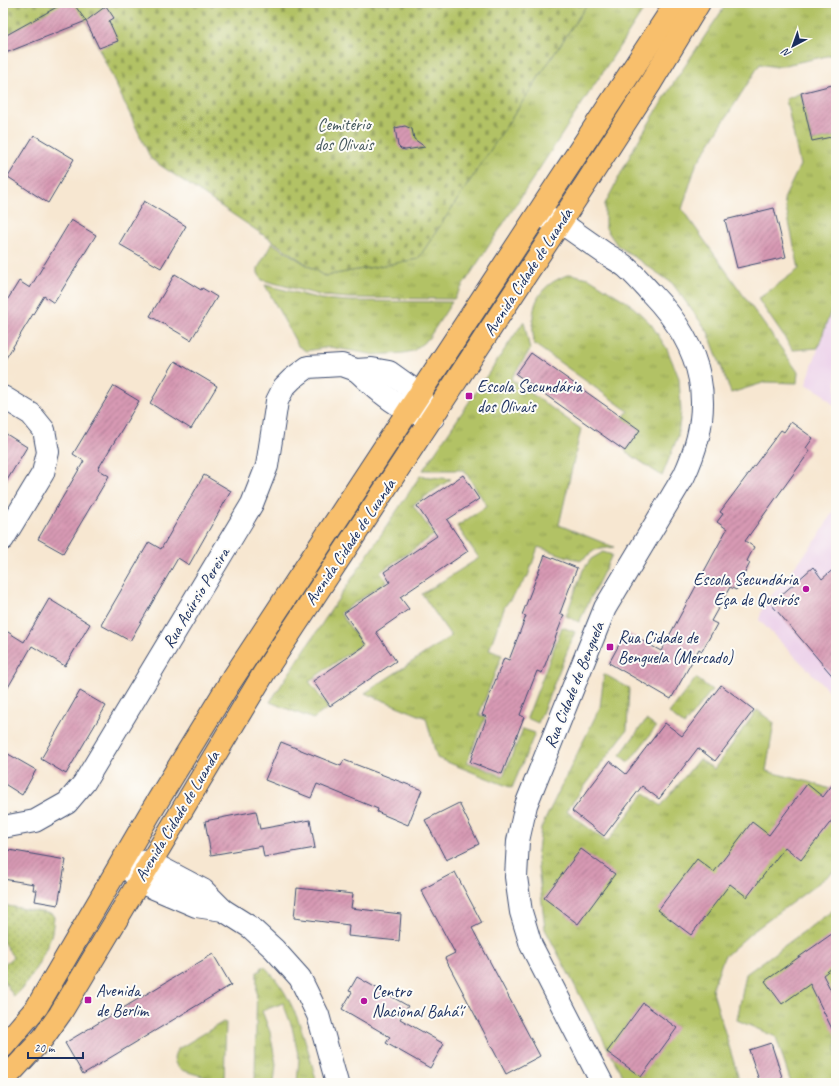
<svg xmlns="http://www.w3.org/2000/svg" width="839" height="1086" font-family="Caveat,sans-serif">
<defs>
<pattern id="grass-tufts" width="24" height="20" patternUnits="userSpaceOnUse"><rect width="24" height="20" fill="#b2c265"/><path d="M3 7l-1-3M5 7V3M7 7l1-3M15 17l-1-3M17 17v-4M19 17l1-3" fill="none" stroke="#909e56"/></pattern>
<pattern id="cemetery-stones" width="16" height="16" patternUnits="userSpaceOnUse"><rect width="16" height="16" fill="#b2c265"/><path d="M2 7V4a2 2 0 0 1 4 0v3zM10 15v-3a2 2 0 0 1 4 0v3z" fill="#909e56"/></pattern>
<pattern id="garden-dots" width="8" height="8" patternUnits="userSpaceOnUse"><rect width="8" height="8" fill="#b2c265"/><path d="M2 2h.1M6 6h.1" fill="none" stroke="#909e56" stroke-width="1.8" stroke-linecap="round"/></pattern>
<pattern id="building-hatch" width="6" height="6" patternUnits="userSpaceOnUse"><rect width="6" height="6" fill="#d799b3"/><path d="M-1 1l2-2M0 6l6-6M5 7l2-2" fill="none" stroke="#ae7d95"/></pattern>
</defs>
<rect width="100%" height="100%" fill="#fdfcf7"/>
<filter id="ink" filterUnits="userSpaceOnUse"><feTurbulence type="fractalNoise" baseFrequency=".025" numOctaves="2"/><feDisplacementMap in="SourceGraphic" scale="8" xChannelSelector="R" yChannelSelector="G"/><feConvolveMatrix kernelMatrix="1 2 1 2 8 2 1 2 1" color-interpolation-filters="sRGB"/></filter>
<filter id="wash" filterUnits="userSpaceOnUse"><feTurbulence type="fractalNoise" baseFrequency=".012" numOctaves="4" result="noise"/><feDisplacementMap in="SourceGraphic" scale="16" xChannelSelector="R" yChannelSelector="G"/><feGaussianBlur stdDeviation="0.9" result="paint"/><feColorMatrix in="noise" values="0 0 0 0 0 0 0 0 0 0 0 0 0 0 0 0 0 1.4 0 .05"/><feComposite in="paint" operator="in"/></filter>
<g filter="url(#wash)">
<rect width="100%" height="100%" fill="#f7e7d1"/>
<g fill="#ecd1ea">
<polygon points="836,296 836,408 822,393 806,384"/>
<polygon points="836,506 836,698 759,620 763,606 818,538"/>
</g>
<g fill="url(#grass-tufts)" stroke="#667862">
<polygon points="588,3 648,3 454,299 349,298 323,296 262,280 258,273 258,268 272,243 324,276 418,259"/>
<polygon points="727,3 836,3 836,54 776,67 760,64 696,165 682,209 798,372 797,383 766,382 731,393 708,332 672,283 617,245 605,227 605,204 635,146 673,84"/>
<polygon points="801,93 812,141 836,136 836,296 818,348 793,350 758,299 799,269 784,199 800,165 786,99"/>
<path d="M 570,274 L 589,278 L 630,304 L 651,324 L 667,349 L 679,378 L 681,411 L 678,436 L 662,476 L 625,451 L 640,430 L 623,418 L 628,411 L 534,344 C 530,309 533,287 570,274 Z"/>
<polygon points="265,285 321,299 349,301 452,302 428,339 413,351 404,353 375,355 330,347 306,351 298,346 296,342"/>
<polygon points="524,321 530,350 511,379 581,429 559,525 614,547 595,550 580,561 538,547 528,576 505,606 489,650 502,655 479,715 485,718 467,762 503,776 523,729 535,733 512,788 437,758 426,718 365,693 451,636 422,594 479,558 457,526 487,506 464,470 423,470"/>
<polygon points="420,476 451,479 413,505 434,535 380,572 387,581 340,613 362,644 309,681 328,708 313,719 270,702"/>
<polygon points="603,552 612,555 579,622 566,616 583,570 591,559"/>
<polygon points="562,627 575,632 538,723 527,718"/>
<polygon points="604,674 629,688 627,730 566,811 607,842 645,793 661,806 699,759 714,769 757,710 774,723 766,771 809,782 836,791 836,870 751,933 724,957 712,989 740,1083 626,1083 545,929 537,858 541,828 600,707"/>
<polygon points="696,678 712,690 684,725 669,713"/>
<polygon points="646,720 656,727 629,762 620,755"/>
<polygon points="836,908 836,1083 791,1083 776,1037 737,1020 746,974"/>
<path d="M 262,967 L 265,967 C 296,998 306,1042 317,1083 L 297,1083 L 299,1059 L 292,1027 L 283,1003 L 262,1011 L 270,1032 L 276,1064 L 274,1083 L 255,1083 L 257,972 L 260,971 Z"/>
<path d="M 223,1022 L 226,1023 L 224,1081 L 222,1082 L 181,1070 C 173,1064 172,1056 178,1049 Z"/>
</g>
<polygon fill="url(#cemetery-stones)" stroke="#667862" points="3,3 588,3 418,259 324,276 151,159 86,21 3,54"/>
<path fill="url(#garden-dots)" stroke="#667862" d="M 3,905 L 52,914 L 54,917 C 53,923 53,930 51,936 C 44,955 29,984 14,997 L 3,979 L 3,965 L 13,957 L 3,942 Z"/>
<g id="blocks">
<g fill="url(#building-hatch)">
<polygon points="64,3 73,3 86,21 3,54 3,37"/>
<polygon points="106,6 114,18 109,21 118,41 99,48 86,21"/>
<polygon points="836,84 836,136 812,141 801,93"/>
<polygon points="405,126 412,129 414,139 425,147 405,150 401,149 398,146 395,128"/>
<polygon points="34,135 74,159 48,203 8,177"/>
<polygon points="144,201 186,226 161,268 119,244"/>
<polygon points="774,208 786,257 737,268 725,220"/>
<polygon points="71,220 96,235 54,303 44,296 3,363 3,307 19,281 30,288"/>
<polygon points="175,274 201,290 202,288 217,297 191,340 150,316"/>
<polygon points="531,353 640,430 625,451 516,374"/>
<polygon points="175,361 217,386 191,429 150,403"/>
<polygon points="114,386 139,401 98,469 109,476 63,553 38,539 84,461 73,454"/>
<polygon points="791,422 813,438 806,448 810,451 745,541 754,547 747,561 750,563 736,590 730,587 711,621 717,624 702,651 699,649 671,699 609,663 626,632 661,651 727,529 717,522 723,514 720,512 781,430 784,432"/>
<polygon points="3,432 27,447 3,487"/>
<polygon points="204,475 231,491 189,565 178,558 130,641 101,625 149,542 161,549"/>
<polygon points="463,475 479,499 447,520 468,551 400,597 409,609 376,632 396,661 330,706 313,681 366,645 344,613 390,582 384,572 437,536 417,506"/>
<polygon points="545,555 577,568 560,613 564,615 542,673 537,671 520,715 524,717 502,774 470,762 487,717 482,715 504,658 509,660 526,616 522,615"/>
<polygon points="813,567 822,579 836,567 836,680 771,604"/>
<polygon points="49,599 90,624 65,666 32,646 3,696 3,629 24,642"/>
<polygon points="721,685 754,710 715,761 698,748 659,799 642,786 604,836 572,811 610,761 626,774 665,723 682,736"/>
<polygon points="80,691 106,706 66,774 41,759"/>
<polygon points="281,742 341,766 344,760 422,790 408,825 377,812 378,809 317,784 311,798 265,780"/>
<polygon points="3,751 36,770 22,795 3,783"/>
<polygon points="836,780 836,815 801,860 785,847 747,897 730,884 691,935 658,910 697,859 714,872 752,822 769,835 807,784 823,797"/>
<polygon points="459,803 479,844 446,860 425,820"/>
<polygon points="256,811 260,829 310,820 315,848 264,857 262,846 211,855 205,821"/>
<polygon points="3,849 66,860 58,905 35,901 37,890 33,890 34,884 3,879"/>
<polygon points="581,849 615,874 578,924 544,898"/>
<polygon points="455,872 482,923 472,928 540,1056 506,1074 445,958 455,953 421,890"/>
<polygon points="297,888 353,894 351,908 401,914 399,941 348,936 349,925 294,918"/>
<polygon points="836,931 836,965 823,975 836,1000 836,1037 810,984 782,1004 765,981"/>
<polygon points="213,954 231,985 83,1074 65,1043"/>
<polygon points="357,977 408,1006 400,1019 444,1044 430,1068 386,1043 390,1037 342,1009 352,992 349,991"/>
<polygon points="643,1003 677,1028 641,1077 607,1052"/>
<polygon points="771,1043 784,1083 760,1083 749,1050"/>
</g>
</g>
</g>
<g filter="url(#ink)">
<use href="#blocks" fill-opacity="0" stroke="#3c4b6f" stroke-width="1"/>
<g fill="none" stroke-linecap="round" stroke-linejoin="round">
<defs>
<g id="minor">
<path d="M 543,217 C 548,219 555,220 560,223 C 565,225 569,228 573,231 C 583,238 593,245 603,252 C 610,257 619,261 626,267 C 635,275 643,284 651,293 C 704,348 717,406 684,476 L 605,608 L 526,805 L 518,841 L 516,877 L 521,912 L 531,945 L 602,1083"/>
<path d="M 356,370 C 372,384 388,401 408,410 C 413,413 420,414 426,416"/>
<polyline points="3,397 31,414 44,430 48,452 43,473 3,539"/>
<polyline points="3,827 35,821 67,803 84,783 252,504 267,466 277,401 284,387 292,379 308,367 342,365 356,370 372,369 389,372 410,387 419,396 433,418"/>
<polyline points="123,861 150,862 203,890 223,910 250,927 274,949 300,978 318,1015 337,1083"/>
<polyline points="127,866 139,881 149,886 196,906 223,910"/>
</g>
<g id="major">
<polyline points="3,1047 37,1007 149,815 229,684 676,3"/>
<polyline points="3,1081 43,1038 60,1014 264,673 585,185 650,84 699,3"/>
</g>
</defs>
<use href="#minor" stroke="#3c4b6f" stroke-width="24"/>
<use href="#major" stroke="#3c4b6f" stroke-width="24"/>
<use href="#minor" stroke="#fff" stroke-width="22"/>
<use href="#major" stroke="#f8bf6c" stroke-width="22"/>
</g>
</g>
<g fill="#b5179e" stroke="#fdfcf7" stroke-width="1.5">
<rect x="465" y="392" width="8" height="8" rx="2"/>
<circle cx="806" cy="589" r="4"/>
<rect x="606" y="643" width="8" height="8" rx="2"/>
<rect x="84" y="996" width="8" height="8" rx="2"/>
<circle cx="364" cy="1001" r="4"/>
</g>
<g text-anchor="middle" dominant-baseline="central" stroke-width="4" stroke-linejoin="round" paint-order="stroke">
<g font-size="17" fill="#485b60" stroke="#fdfcf7">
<text x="344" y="124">Cemitério<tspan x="344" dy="20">dos Olivais</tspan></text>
</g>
<g font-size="17" fill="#1b2f5e" stroke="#fdfcf7">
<text transform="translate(528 272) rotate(-57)">Avenida Cidade de Luanda</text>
<text transform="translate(350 542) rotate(-56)">Avenida Cidade de Luanda</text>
<text transform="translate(196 598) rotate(-59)">Rua Acúrsio Pereira</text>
<text transform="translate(574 685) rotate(-68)">Rua Cidade de Benguela</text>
<text transform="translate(177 816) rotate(-59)">Avenida Cidade de Luanda</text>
</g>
<g font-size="17" fill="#1b2f5e" stroke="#fdfcf7" text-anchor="start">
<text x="477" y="386">Escola Secundária<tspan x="477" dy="20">dos Olivais</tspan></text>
<text x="798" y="579" text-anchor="end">Escola Secundária<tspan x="798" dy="20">Eça de Queirós</tspan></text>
<text x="618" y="637">Rua Cidade de<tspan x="618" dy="20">Benguela (Mercado)</tspan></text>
<text x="96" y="990">Avenida<tspan x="96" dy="20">de Berlim</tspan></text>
<text x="372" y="991">Centro<tspan x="372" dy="20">Nacional Bahá'í</tspan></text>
</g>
</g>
<rect width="839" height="1086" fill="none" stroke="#fdfcf7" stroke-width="16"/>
<g transform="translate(793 46) rotate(221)" stroke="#fdfcf7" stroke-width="3" paint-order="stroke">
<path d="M0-3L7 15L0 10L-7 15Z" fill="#1b2f5e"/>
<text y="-6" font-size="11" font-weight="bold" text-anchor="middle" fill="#1b2f5e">N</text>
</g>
<path d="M28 1052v6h55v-6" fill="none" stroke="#1b2f5e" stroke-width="2"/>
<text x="34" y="1052" font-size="12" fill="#1b2f5e" stroke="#fdfcf7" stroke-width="3" paint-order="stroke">20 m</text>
</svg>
